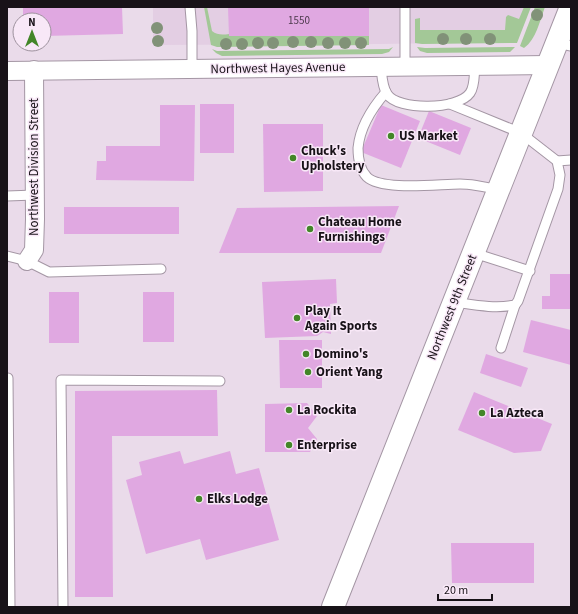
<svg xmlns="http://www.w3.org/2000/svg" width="578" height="614" font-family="'Source Sans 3',sans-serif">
<rect width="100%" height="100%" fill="#eadbea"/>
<polygon fill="#e3cee3" points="153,7 526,7 512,42 380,44 153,45"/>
<g fill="#a3c897">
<path d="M 204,7 L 207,7 L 212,31 C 217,35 222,35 229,34 L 229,36 L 369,36 L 369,45 L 217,47 L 211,45 Z"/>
<polygon points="524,7 531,7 517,43 422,44 415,43 415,19 420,18 420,30 505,30 506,17 508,15 519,19"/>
<path d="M 535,7 L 545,7 C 540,20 536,40 524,48 L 520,46 Z"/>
<polygon points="393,47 389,52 382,54 222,56 216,53 212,49 217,51 389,49"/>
<polygon points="417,47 425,48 515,47 510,52 427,53 420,51"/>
</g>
<g fill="#e0a8e1">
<polygon points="23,7 122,7 123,34 44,36 44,20 23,20"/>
<polygon points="228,7 369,7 369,36 229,36"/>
<rect x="200" y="104" width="34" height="49"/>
<polygon points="160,105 195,105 194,181 96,180 97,161 106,161 106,146 160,146"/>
<polygon points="381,105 420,121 401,168 361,152"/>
<polygon points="429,111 471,128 460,155 418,138"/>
<polygon points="263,124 323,124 323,191 264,192"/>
<polygon points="399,206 381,253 219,253 237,208"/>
<rect x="64" y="207" width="115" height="27"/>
<polygon points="550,274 571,274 571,309 542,309 542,296 550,296"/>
<polygon points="336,279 337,303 330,304 331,334 323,332 317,336 265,338 262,282"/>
<rect x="49" y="292" width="30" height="51"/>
<rect x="143" y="292" width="31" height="50"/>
<polygon points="531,320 571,330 571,365 523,352"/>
<polygon points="279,340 322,340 322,388 280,388"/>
<polygon points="486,354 528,368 521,387 480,373"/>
<polygon points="217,390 218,436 112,436 113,597 75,597 75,391"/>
<polygon points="474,392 552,424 541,451 514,453 458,430"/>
<polygon points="307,403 317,416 308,428 317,439 310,452 265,452 265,404"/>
<polygon points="180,451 184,464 230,451 236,474 259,468 279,540 206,560 200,539 146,554 126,480 142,475 139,462"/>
<polygon points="451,543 534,543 534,583 452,583"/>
</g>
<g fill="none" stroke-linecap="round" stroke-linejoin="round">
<defs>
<g id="service">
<polyline points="190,7 192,31 192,69"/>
<polyline points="405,7 405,67"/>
<polyline points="557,43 571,46"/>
<path d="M 381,67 C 382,76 382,86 387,94 C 398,111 458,110 470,93 C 475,86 474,74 475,66"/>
<path d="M 386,92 C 372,108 360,126 358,148 C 358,158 359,169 367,177 C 382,191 438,184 460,184 C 473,184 486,187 499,190"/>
<path d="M 450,104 L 521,133 L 557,161 L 560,175 L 558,189 L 518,301 L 515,305 C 495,309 475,305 454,302"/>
<polyline points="557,161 571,160"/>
<polyline points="7,196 35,195"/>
<polyline points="474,253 530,271"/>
<polyline points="7,256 27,261 49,272 161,269"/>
<polyline points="501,348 515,305"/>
<polyline points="8,378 10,607"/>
<polyline points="63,607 61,380 220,381"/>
</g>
<g id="minor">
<polyline points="7,71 548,65"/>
<polyline points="27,261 34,250 35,219 34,70"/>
</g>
<polyline id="primary" points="333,607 571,7"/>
</defs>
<use href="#service" stroke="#a496a4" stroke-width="11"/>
<use href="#minor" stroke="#a496a4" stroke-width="20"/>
<use href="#primary" stroke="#a496a4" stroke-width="24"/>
<use href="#service" stroke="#fff" stroke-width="9"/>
<use href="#minor" stroke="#fff" stroke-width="18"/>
<use href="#primary" stroke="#fff" stroke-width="22"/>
</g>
<g fill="#819278">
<circle cx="537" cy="15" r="6"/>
<circle cx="157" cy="28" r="6"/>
<circle cx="443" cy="39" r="6"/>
<circle cx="466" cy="39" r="6"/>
<circle cx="490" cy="39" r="6"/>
<circle cx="158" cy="41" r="6"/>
<circle cx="293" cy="42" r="6"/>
<circle cx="311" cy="42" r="6"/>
<circle cx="258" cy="43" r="6"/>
<circle cx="273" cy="43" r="6"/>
<circle cx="328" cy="43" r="6"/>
<circle cx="345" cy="43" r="6"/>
<circle cx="361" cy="43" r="6"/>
<circle cx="226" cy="44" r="6"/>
<circle cx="242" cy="44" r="6"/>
</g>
<g fill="#438628" stroke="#f8e8f7" stroke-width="1.5">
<circle cx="391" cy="136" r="4"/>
<circle cx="293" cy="158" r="4"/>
<circle cx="310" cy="229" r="4"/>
<circle cx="297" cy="318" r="4"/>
<circle cx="306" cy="354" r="4"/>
<circle cx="308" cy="372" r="4"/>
<circle cx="289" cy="410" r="4"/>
<circle cx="482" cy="413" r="4"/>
<circle cx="289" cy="445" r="4"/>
<circle cx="199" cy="499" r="4"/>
</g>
<g text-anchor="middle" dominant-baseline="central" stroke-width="3" stroke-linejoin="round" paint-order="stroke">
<g font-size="11" fill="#4a384a">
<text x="299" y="20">1550</text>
</g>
<g font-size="13" fill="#181218" stroke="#f8e8f7">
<text transform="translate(278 68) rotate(-1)">Northwest Hayes Avenue</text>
<text transform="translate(34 167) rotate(-90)">Northwest Division Street</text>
<text transform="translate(452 307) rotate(-68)">Northwest 9th Street</text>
</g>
<g font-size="13" font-weight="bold" fill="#181218" stroke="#f8e8f7" text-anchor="start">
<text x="399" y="136">US Market</text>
<text x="301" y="151">Chuck's<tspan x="301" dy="15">Upholstery</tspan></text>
<text x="318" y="222">Chateau Home<tspan x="318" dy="15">Furnishings</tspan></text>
<text x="305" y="311">Play It<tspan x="305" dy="15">Again Sports</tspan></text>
<text x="314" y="354">Domino's</text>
<text x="316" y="372">Orient Yang</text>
<text x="297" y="410">La Rockita</text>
<text x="490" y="413">La Azteca</text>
<text x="297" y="445">Enterprise</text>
<text x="207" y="499">Elks Lodge</text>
</g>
</g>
<rect width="578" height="614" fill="none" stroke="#181218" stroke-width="16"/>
<g transform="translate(32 32)"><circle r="19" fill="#f8e8f7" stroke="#9e929e"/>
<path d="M0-3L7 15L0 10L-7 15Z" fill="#438628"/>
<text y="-6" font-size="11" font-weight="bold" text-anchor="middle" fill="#181218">N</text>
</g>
<path d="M438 594v6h54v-6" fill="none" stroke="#181218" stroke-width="2"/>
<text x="444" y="594" font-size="12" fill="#181218" stroke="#f8e8f7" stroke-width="3" paint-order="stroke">20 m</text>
</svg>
